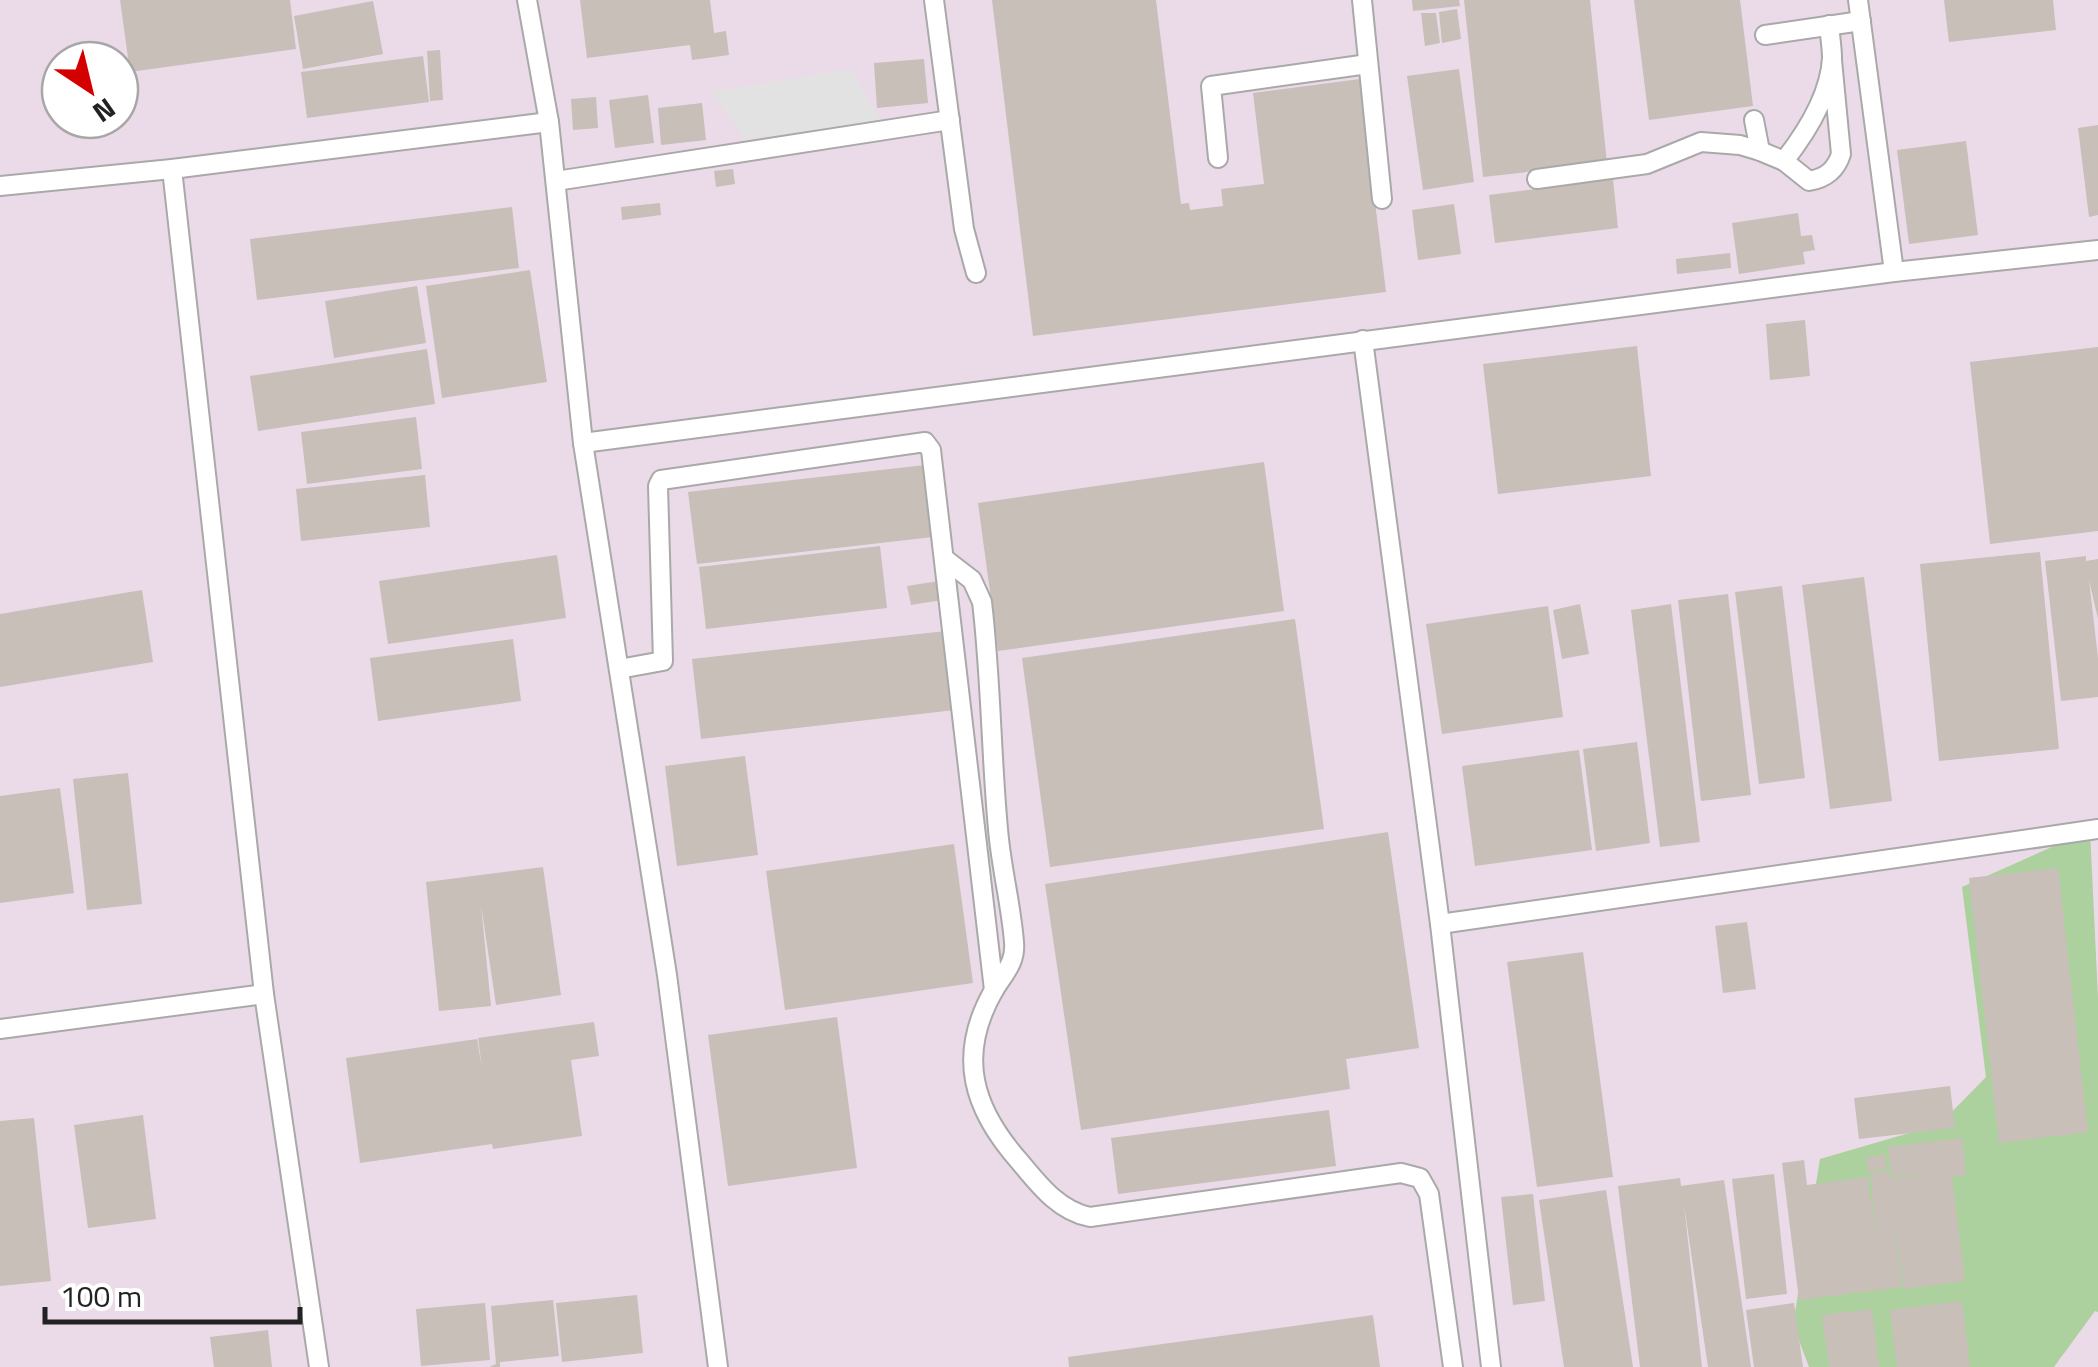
<svg xmlns="http://www.w3.org/2000/svg" width="2098" height="1367" font-family="'Titillium Web',sans-serif">
<rect width="100%" height="100%" fill="#f2efe9"/>
<path fill="#ebdbe8" fill-rule="evenodd" d="M 0,0 L 2098,0 L 2098,1367 L 0,1367 ZM 60,60 L 120,60 L 120,120 L 60,120 Z"/>
<polygon fill="#add19e" points="2090,830 2098,998 2098,1312 2095,1311 2054,1367 1809,1367 1793,1325 1820,1159 1940,1124 1986,1077 1962,887"/>
<polygon fill="#e2e2e2" points="851,69 881,121 745,139 711,92"/>
<g fill="#c7bfb8">
<polygon points="120,0 290,0 296,49 130,72"/>
<polygon points="580,0 710,0 714,33 726,31 729,55 692,60 690,45 587,58"/>
<polygon points="992,0 1156,0 1181,204 1189,203 1190,210 1223,206 1221,189 1264,184 1253,93 1360,79 1386,292 1033,336"/>
<polygon points="1412,0 1459,0 1460,6 1413,11"/>
<polygon points="1464,0 1590,0 1607,163 1483,177"/>
<polygon points="1634,0 1740,0 1753,106 1649,120"/>
<polygon points="1944,0 2053,0 2056,30 1949,42"/>
<polygon points="373,1 383,54 303,69 294,16"/>
<polygon points="1457,9 1461,39 1442,43 1439,12"/>
<polygon points="1421,13 1436,13 1440,43 1425,46"/>
<polygon points="440,50 443,100 430,101 427,51"/>
<polygon points="423,56 429,102 307,118 301,72"/>
<polygon points="924,59 928,103 877,108 874,63"/>
<polygon points="1459,69 1474,182 1423,190 1407,76"/>
<polygon points="648,95 654,143 615,148 609,100"/>
<polygon points="596,97 598,128 573,130 571,99"/>
<polygon points="702,103 706,140 661,145 658,108"/>
<polygon points="2098,125 2098,215 2089,217 2078,128"/>
<polygon points="1966,141 1978,235 1909,244 1897,150"/>
<polygon points="733,169 735,184 716,187 714,171"/>
<polygon points="1613,179 1618,228 1495,243 1489,195"/>
<polygon points="660,203 661,215 622,220 621,207"/>
<polygon points="1454,204 1461,254 1418,260 1412,210"/>
<polygon points="512,207 519,268 257,300 250,239"/>
<polygon points="1798,213 1801,236 1812,235 1815,250 1803,252 1805,264 1739,274 1732,223"/>
<polygon points="1730,253 1731,268 1677,274 1676,259"/>
<polygon points="530,270 547,382 442,398 426,286"/>
<polygon points="417,286 426,343 334,358 325,301"/>
<polygon points="1805,320 1810,376 1770,380 1766,324"/>
<polygon points="1637,346 1651,476 1498,494 1483,364"/>
<polygon points="2098,347 2098,531 1990,544 1970,362"/>
<polygon points="427,349 435,404 258,431 250,376"/>
<polygon points="416,417 422,469 307,484 301,432"/>
<polygon points="1264,462 1284,611 998,651 978,503"/>
<polygon points="925,465 933,537 697,564 688,492"/>
<polygon points="425,475 430,527 301,541 296,489"/>
<polygon points="880,546 887,608 706,629 699,567"/>
<polygon points="2040,552 2059,749 1939,761 1920,564"/>
<polygon points="557,555 566,618 388,644 379,581"/>
<polygon points="2086,556 2086,561 2098,559 2098,619 2089,580 2098,658 2098,697 2061,701 2045,561"/>
<polygon points="1864,577 1892,801 1830,809 1802,585"/>
<polygon points="939,581 942,600 911,605 907,586"/>
<polygon points="1782,586 1805,778 1759,784 1735,592"/>
<polygon points="142,590 153,662 0,687 0,614"/>
<polygon points="1728,594 1751,795 1701,801 1678,600"/>
<polygon points="1580,604 1589,654 1562,659 1553,610"/>
<polygon points="1671,604 1700,842 1660,847 1631,610"/>
<polygon points="1548,606 1563,717 1442,734 1426,624"/>
<polygon points="1295,619 1324,829 1050,867 1022,658"/>
<polygon points="946,631 955,710 701,739 692,659"/>
<polygon points="513,639 521,701 378,721 370,658"/>
<polygon points="1637,742 1650,843 1596,851 1583,749"/>
<polygon points="1579,750 1592,850 1475,866 1462,766"/>
<polygon points="745,756 758,855 677,866 665,766"/>
<polygon points="128,773 142,904 87,910 73,779"/>
<polygon points="60,788 74,893 0,903 0,796"/>
<polygon points="1388,832 1419,1048 1346,1059 1350,1089 1081,1130 1045,884"/>
<polygon points="954,844 973,983 785,1010 766,871"/>
<polygon points="543,867 561,995 496,1005 481,905 491,1006 439,1011 426,882"/>
<polygon points="2058,868 2088,1132 1999,1143 1969,878"/>
<polygon points="1747,922 1756,989 1723,993 1715,926"/>
<polygon points="1583,952 1613,1177 1537,1187 1507,962"/>
<polygon points="837,1017 857,1168 728,1186 708,1035"/>
<polygon points="594,1022 599,1056 571,1060 582,1136 493,1149 492,1144 360,1163 346,1058 477,1039 482,1068 478,1038"/>
<polygon points="1950,1086 1955,1128 1859,1139 1854,1098"/>
<polygon points="1329,1110 1336,1166 1118,1194 1111,1138"/>
<polygon points="143,1115 156,1219 88,1228 74,1125"/>
<polygon points="34,1118 51,1281 0,1286 0,1121"/>
<polygon points="1962,1138 1966,1175 1952,1177 1965,1281 1904,1289 1894,1219 1902,1287 1799,1300 1782,1163 1804,1160 1807,1185 1867,1177 1876,1232 1870,1173 1889,1171 1890,1178 1926,1173 1891,1176 1888,1147"/>
<polygon points="1885,1155 1887,1169 1868,1172 1866,1157"/>
<polygon points="1774,1174 1787,1294 1746,1299 1732,1179"/>
<polygon points="1680,1178 1681,1186 1724,1180 1751,1367 1708,1367 1684,1205 1702,1367 1640,1367 1618,1186"/>
<polygon points="1606,1190 1633,1367 1564,1367 1539,1200"/>
<polygon points="1533,1194 1545,1301 1513,1305 1501,1197"/>
<polygon points="637,1295 643,1353 562,1362 556,1303"/>
<polygon points="553,1300 559,1356 500,1362 500,1367 489,1367 496,1364 491,1306"/>
<polygon points="1962,1301 1970,1367 1897,1367 1890,1310"/>
<polygon points="485,1303 490,1360 421,1366 416,1309"/>
<polygon points="1794,1303 1803,1367 1754,1367 1746,1310"/>
<polygon points="1872,1309 1879,1367 1829,1367 1822,1315"/>
<polygon points="1373,1315 1380,1367 1069,1367 1068,1357"/>
<polygon points="268,1330 272,1367 214,1367 210,1337"/>
</g>
<g fill="none" stroke-linecap="round" stroke-linejoin="round">
<defs>
<g id="minor">
<polyline points="527,0 549,122 583,443 667,975 718,1367"/>
<polyline points="934,0 964,229 976,273"/>
<polyline points="1362,0 1382,199"/>
<polyline points="1858,0 1894,272"/>
<polyline points="1765,35 1861,21"/>
<polyline points="1754,120 1760,151"/>
<polyline points="1218,158 1211,86 1368,64"/>
<path d="M 1784,161 C 1806,133 1830,95 1832,58 C 1832,48 1830,36 1829,25"/>
<polyline points="172,169 264,994 319,1367"/>
<path d="M 1537,179 L 1647,164 L 1701,142 L 1740,145 L 1760,151 L 1784,161 L 1809,181 C 1826,178 1836,170 1841,154 L 1832,60"/>
<polyline points="556,181 950,120"/>
<polyline points="0,186 172,169 549,122"/>
<polyline points="1363,340 1440,924 1491,1367"/>
<polyline points="583,443 1894,272 2098,250"/>
<path d="M 946,560 L 972,580 L 982,602 C 991,677 991,754 998,829 C 1001,867 1011,904 1014,942 C 1016,963 1004,973 994,990 C 956,1056 973,1109 1020,1162 C 1039,1185 1059,1211 1090,1217 L 1401,1173 L 1420,1178 L 1429,1194 L 1453,1367"/>
<polyline points="619,669 663,661 658,486 661,480 925,442 931,450 994,990"/>
<polyline points="1440,924 2098,829"/>
<polyline points="0,1029 264,994"/>
</g>
</defs>
<use href="#minor" stroke="#a9a9a9" stroke-width="22"/>
<use href="#minor" stroke="#fff" stroke-width="18"/>
</g>
<g transform="translate(90 90) rotate(145)"><circle r="48" fill="#ffffff" stroke="#a7a7a7" stroke-width="2.5"/>
<path d="M0-8L18 38L0 25L-18 38Z" fill="#d40000"/>
<text y="-15" font-size="28" font-weight="bold" text-anchor="middle" fill="#222222">N</text>
</g>
<path d="M45 1307v15h255v-15" fill="none" stroke="#222222" stroke-width="5"/>
<text x="60" y="1307" font-size="30" fill="#222222" stroke="#ffffff" stroke-width="8" paint-order="stroke">100 m</text>
</svg>
